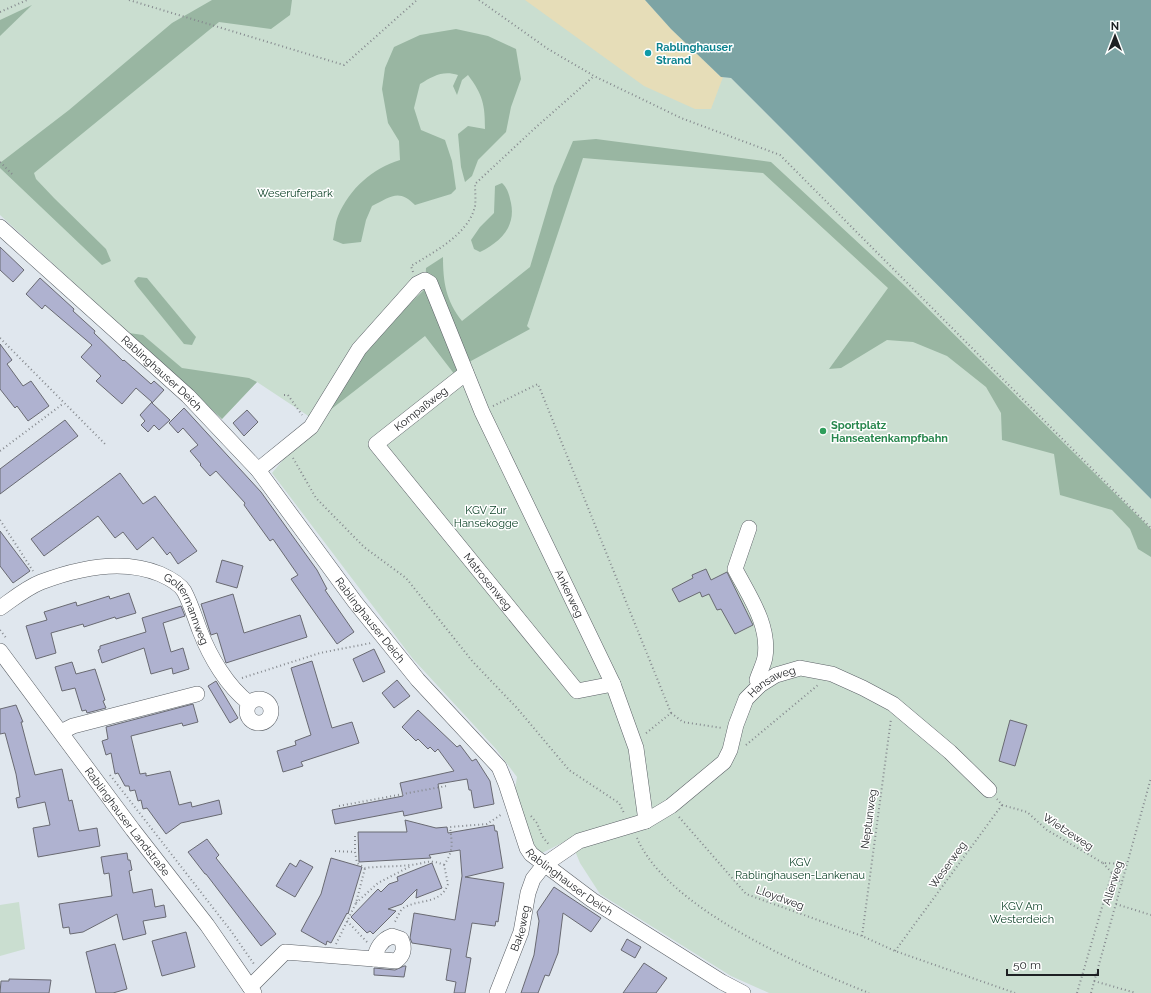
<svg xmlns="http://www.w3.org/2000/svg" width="1151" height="993" font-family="Raleway,sans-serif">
<rect width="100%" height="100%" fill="#e0e7ee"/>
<g fill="#caded0">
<polygon points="0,0 645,0 671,29 721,77 731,78 1151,499 1151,993 769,993 731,976 600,894 580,863 570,839 540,854 534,848 515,789 517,777 496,749 413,659 272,473 316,421 257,382 222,419 0,215"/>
<polygon points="19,902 25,949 0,956 0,905"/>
</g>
<g fill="#99b6a2">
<polygon points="212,0 292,0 290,15 271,29 219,22 34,173 36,179 54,198 106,249 111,261 102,265 0,168 0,163 69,110 172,23"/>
<polygon points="32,5 0,36 0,20"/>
<path d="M 456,29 L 488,36 L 516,49 L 521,79 L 511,107 L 506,132 L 478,160 L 472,176 L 465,182 L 461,167 L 458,134 L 468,126 L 485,129 C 485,105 483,95 468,75 L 462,80 L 457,95 L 453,86 L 458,75 C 443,70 433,76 420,84 L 414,108 L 421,130 L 445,140 L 452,161 L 456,189 L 451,194 L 415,205 C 399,188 390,197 372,206 L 366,220 L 361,242 L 343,244 L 333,240 C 335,232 335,223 338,216 C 350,188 372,169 400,160 L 399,141 L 388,123 L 382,89 L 385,68 L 394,47 L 420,35 Z"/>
<path d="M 596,139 L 771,162 L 905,286 L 1151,529 L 1151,557 L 1138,549 L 1130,529 L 1112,510 L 1060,495 L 1054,454 L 1002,440 L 1001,413 L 986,387 L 947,356 L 913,342 L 887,340 L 841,368 L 829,369 L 888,288 L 763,173 L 583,158 L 527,326 L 530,329 L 471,361 L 455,375 L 425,336 L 316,421 L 308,416 L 401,312 L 425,289 L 426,268 L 443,257 C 443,282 446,301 462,321 L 530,267 L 554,186 L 573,141 Z"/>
<path d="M 502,183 C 508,189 509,194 511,203 C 516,227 500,242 480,252 L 474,249 L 471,240 L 480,227 L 494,213 L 495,186 Z"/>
<polygon points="138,277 147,278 196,337 192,345 184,344 137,286 134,281"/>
<polygon points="129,333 143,335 182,368 249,378 257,382 222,419"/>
</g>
<polygon fill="#e6ddb8" points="525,0 645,0 671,29 721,77 723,77 711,109 695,109 644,86"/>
<polygon fill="#7da4a4" points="645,0 1151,0 1151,499 731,78 721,77 671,29"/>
<g fill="#afb2d0" stroke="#696a72">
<polygon points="0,247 24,270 13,282 0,270"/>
<polygon points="40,278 74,309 73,311 95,331 94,333 123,361 124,360 151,384 154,381 164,390 152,403 170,420 159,430 154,425 148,432 141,425 145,421 140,415 152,402 136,388 122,404 96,381 101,376 81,357 92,345 45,305 42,309 26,294"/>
<polygon points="0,344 12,360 7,364 23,386 31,381 49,406 28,421 17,406 15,408 0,389"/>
<polygon points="184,408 261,492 317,570 327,589 325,590 354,632 337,644 291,579 298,575 273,539 270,541 244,505 245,503 216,471 210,476 200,465 201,464 190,451 198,445 183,428 178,433 169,423"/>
<polygon points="247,410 258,422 244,436 233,423"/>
<polygon points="65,420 78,436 0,494 0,469"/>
<polygon points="120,473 143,504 155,496 197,551 178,564 170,552 167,555 153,537 137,550 123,532 115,538 98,516 44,556 31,539"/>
<polygon points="0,531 30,571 13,583 0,566"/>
<polygon points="222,560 243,566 237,588 216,582"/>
<polygon points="706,569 711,580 727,572 753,625 735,634 721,609 717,610 709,594 702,597 700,592 679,602 672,589 693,578 692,575"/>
<polygon points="129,593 136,613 116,619 115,617 84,627 83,624 51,633 56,653 36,659 26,626 47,620 44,612 76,602 77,606 109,596 110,599"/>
<polygon points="233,594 244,633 300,615 307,637 226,663 217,633 211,635 201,604"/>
<polygon points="181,606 185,616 163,623 171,652 183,648 189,669 173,674 172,668 151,674 144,648 102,663 98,650 100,649 100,646 146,632 142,618"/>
<polygon points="374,649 385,672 363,682 353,659"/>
<polygon points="312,661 332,728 352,722 359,743 301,762 303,766 283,772 277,751 296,745 295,741 311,735 291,668"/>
<polygon points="72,662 76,674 95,669 105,700 103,701 106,708 87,713 86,710 82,711 75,688 62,691 55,667"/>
<polygon points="397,680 410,696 394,708 382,693"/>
<polygon points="216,681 238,718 230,723 208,686"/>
<polygon points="193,704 198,722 183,726 182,723 131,736 140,774 146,773 146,776 170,771 179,805 191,802 192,807 219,800 222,814 181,823 166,834 147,808 143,809 141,800 138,801 135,790 130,791 129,786 125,786 118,773 115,774 111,753 106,755 102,741 108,739 106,727"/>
<polygon points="16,705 23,722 21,722 35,775 62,769 69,801 72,800 79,831 97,828 100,846 38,857 33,828 50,825 45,802 18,808 16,798 20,797 16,774 5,733 0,734 0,709"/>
<polygon points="418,710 457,747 460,745 472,761 476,759 490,781 494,804 474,808 471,790 469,790 467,779 438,784 442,808 404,816 403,811 335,824 332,810 403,796 400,783 454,771 438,749 435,752 430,747 428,749 418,739 416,741 402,727"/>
<polygon points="1010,720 1027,725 1015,766 999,761"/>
<polygon points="405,820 436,828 447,827 448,833 494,825 495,831 497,831 503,868 465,877 504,883 498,922 496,921 495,926 472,923 466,957 471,958 465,993 454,993 456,982 446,980 451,949 412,943 410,938 414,913 455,920 462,876 460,850 429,855 431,858 359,862 358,832 407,832"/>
<polygon points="207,839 219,855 216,858 220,863 276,934 261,946 206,874 205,874 188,852"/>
<polygon points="127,853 128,860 130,860 132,870 129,871 133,893 152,889 155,907 164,905 166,917 143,921 146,934 123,940 117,914 83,932 70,934 69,927 63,928 59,904 112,896 109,873 104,874 101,857"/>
<polygon points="331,858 362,867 348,914 347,913 331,943 327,941 326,945 301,931 321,894"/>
<polygon points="300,860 313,867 295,897 276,886 290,863 296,867"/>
<polygon points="432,863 442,888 416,898 417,889 402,904 388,909 396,911 373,934 370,931 367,933 351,917 378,889 381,892 389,884 398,881 397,877"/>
<polygon points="554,887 601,918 591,932 563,913 558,953 549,976 545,975 538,993 521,993 534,955 539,921 537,912"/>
<polygon points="186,932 195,967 162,976 152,941"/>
<polygon points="627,939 641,947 635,958 621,950"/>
<polygon points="115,944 127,989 113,993 96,993 86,952"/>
<polygon points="644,963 667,978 656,993 623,993"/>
<polygon points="404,966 406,966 404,977 374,975 374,968 395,970"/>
<polygon points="9,979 51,980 49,993 0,993 1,981 9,981"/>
</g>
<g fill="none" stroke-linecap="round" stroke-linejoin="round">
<defs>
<g id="minor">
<path id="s1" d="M 0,227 L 188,396 L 258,470 L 355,602 L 418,680 L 499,767 L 506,784 L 527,848 L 531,854 L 592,900 L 722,982 L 743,993"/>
<path id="s2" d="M 466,373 L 376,444 L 577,691 L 613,684"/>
<path id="s3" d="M 258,470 L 311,427 L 359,349 L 417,284 L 425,280 L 430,283 L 482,412 L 613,684 L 636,748 L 646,821"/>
<path d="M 749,528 L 735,569 C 749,596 770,625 765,657 C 764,664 759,673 757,680 L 760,685"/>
<path id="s4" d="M 0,608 C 13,599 26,588 41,582 C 78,568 122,558 160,574 C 169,578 179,583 184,591 C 191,604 195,618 200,631 C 210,657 227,686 249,703"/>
<path id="s5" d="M 0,651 L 133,830 L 207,925 L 254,993"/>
<circle cx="259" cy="711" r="12"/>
<polyline points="61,732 73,726 197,694"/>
<path d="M 392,936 L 401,939 C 405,948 404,955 396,961 L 374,959 C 377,948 381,940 392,936 Z"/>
<polyline points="250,987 285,952 374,959"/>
<path id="s6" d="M 497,993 L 521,932 L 528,893 L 533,879 L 544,865 L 579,841 L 646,821 L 671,806 L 724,762 L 730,750 L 736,725 L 746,699 L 760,685 L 776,675 L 800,668 L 832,674 L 863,688 L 893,704 L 950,752 L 989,790"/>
</g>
</defs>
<use href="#minor" stroke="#5b6066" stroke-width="16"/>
<g stroke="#85898e" stroke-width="2" stroke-dasharray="1 3" stroke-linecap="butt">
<polyline points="129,0 344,65 417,0"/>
<polyline points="479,0 548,49 594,76 681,118 780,155 1151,528"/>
<polyline points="0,12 27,0"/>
<polyline points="0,162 13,175"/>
<path d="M 413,272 L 411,266 C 434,252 469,234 475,206 C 476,199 475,191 475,184 L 534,129 L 594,76"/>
<polyline points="0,338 107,446"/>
<polyline points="284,395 288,395 302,415"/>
<polyline points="493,406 538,384 671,713 645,734"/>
<polyline points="0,451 64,403"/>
<polyline points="293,458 316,498 364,547 406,578 473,662 517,708 569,770 619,803 624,813"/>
<polyline points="0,520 33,571"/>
<polyline points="0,630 7,639"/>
<polyline points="242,678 320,653 371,643"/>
<polyline points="671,713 683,722 722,728"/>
<polyline points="746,745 818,685"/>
<polyline points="110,775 231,931 254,964"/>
<polyline points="1002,805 1027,812 1047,830 1103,863 1128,864"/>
<polyline points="339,806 446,786"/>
<polyline points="531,816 537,823 542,836 550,846"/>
<polyline points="679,817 746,894 862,936 895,951 1015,993"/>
<path d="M 355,836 L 355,852 L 357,863 L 365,868 C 380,866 395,867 410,865 C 425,864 429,858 444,865 L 448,884 C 441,904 421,899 405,907 C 399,910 398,918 394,923"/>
<path d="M 637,838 C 667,908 801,966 869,993"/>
<polyline points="335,851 355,852"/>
<polyline points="1103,863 1122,884"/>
<path d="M 444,865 C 454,850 452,844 450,827 L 487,824 L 502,814"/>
<polyline points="356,903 378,883 411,866"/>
<polyline points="1116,904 1151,915"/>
<polyline points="347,921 367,942"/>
<polyline points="862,936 891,719"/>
<polyline points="336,944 356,903 365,868"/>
<polyline points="895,951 1002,805 997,799"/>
<polyline points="1094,981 1136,993"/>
<polyline points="1077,993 1112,873"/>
<polyline points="1091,993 1151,778"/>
</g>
<use href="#minor" stroke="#fff" stroke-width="15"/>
</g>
<circle fill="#0f9aa8" stroke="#fff" stroke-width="1.5" cx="648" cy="53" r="4"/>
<circle fill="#2e9e5b" stroke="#fff" stroke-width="1.5" cx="823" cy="431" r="4"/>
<g text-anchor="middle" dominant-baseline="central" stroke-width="3" stroke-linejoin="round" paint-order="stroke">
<g font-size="11" font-weight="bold" fill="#0d838f" stroke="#fff" text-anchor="start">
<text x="656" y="47">Rablinghauser<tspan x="656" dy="13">Strand</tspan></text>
</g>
<g font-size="11" fill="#073d22" stroke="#fff">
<text x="295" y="193">Weseruferpark</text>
<text x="486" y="510">KGV Zur<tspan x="486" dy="13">Hansekogge</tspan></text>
<text x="800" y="862">KGV<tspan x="800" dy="13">Rablinghausen-Lankenau</tspan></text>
<text x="1022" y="906">KGV Am<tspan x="1022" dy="13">Westerdeich</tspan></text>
</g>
<g font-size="11" fill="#1e2023" stroke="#fff">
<text stroke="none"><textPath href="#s1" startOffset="218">Rablinghauser Deich</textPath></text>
<text transform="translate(421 409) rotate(-38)">Kompaßweg</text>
<text stroke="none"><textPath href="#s2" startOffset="292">Matrosenweg</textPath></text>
<text stroke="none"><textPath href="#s3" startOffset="602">Ankerweg</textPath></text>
<text stroke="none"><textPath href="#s4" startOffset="217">Goltermannweg</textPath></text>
<text stroke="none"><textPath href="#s1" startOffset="542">Rablinghauser Deich</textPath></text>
<text stroke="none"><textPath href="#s6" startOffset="447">Hansaweg</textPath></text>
<text transform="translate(869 819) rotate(-82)">Neptunweg</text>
<text stroke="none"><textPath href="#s5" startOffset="213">Rablinghauser Landstraße</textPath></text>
<text transform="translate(1068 832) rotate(33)">Wietzeweg</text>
<text transform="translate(948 865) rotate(-54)">Weserweg</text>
<text stroke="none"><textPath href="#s1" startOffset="878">Rablinghauser Deich</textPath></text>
<text transform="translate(1113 883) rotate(-73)">Allerweg</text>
<text transform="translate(780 898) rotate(20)">Lloydweg</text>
<text stroke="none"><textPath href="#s6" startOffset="69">Bakeweg</textPath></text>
</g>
<g font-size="11" font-weight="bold" fill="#27864d" stroke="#fff" text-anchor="start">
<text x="831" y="425">Sportplatz<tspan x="831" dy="13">Hanseatenkampfbahn</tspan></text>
</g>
</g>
<g transform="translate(1115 36)" stroke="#ffffff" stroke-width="3" paint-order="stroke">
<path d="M0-3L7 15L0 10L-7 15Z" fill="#1e2023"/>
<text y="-6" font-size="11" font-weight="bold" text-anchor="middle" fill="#1e2023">N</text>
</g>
<path d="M1007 969v6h91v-6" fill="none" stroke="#1e2023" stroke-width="2"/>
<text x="1013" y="969" font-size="12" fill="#1e2023" stroke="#ffffff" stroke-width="3" paint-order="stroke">50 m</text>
</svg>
